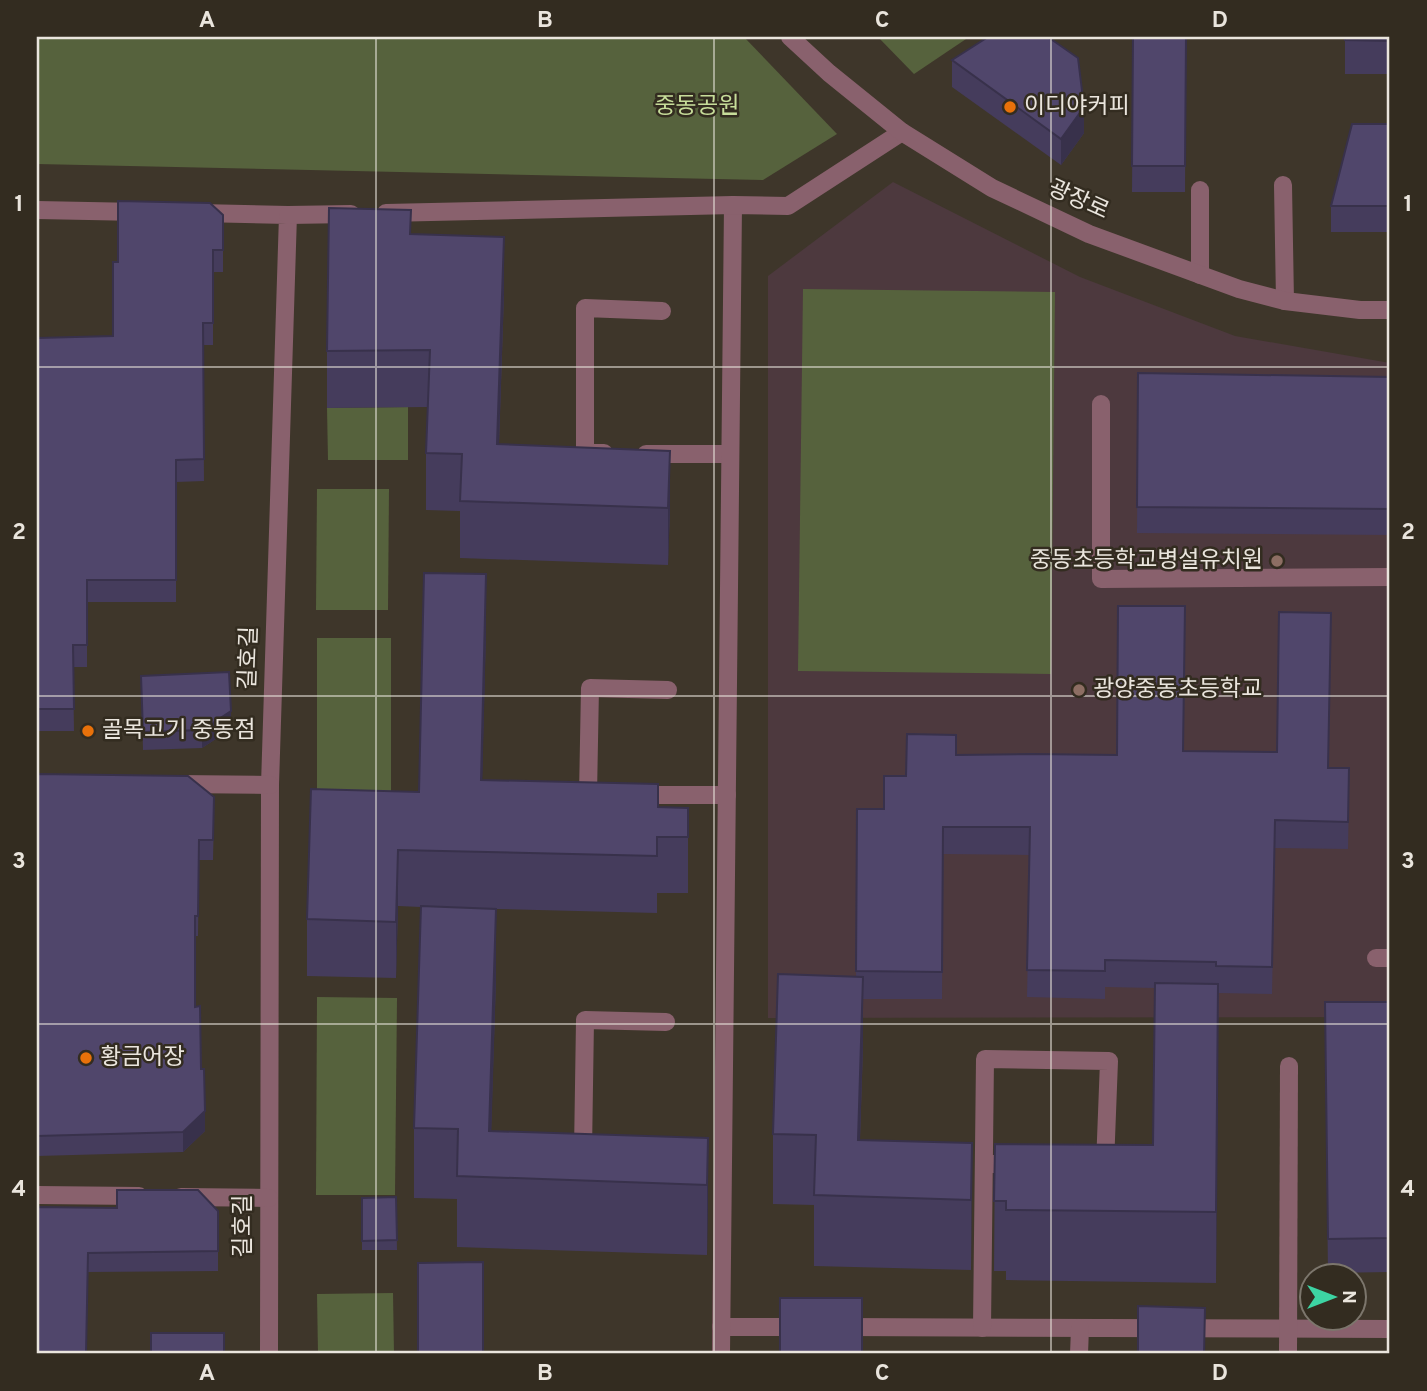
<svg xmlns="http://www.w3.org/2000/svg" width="1427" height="1391" font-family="Overpass,'Noto Sans KR',sans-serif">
<rect width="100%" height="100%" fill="#3e362a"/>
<polygon fill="#4d393e" points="893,182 1080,277 1235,336 1390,363 1390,1017 768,1018 768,276"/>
<g fill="#56623d">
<polygon points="37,37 744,37 837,134 763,180 37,164"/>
<polygon points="878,37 969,37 914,74"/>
<polygon points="803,289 1055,292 1051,674 798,671"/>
<polygon points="408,407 408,460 328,460 327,408"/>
<polygon points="317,489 389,489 388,610 316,610"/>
<rect x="317" y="638" width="74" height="179"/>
<polygon points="317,997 397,998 395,1195 316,1195"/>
<polygon points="393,1293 394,1354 318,1354 317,1294"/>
</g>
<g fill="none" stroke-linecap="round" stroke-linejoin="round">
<g stroke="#89616d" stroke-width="18">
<polyline points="1283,185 1285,301"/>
<polyline points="1200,190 1200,275"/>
<polyline points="1101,404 1101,579 1390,577"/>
<polyline points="604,453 585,453 585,308 662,311"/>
<polyline points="646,454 730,454"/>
<polyline points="598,795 588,795 590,688 668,690"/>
<polyline points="636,795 727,795"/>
<polyline points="1376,958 1390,958"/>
<polyline points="590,1151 583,1151 585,1020 666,1022"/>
<polyline points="984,1164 1017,1164"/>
<polyline points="721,1327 802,1327"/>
<polyline points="841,1327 1390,1329"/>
<polyline points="982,1328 985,1059 1109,1061 1105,1165"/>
<polyline points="721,1354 733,205"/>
<polyline points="1079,1354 1080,1328"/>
<polyline points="1288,1354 1289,1066"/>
</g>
<g stroke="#89616d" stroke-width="18">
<polyline points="37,210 140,212"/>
<polyline points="199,213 288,215 270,785 269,1354"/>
<polyline points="386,213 733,205 788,206 902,132"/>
<polyline points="288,215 351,214"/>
<polyline points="177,784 270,785"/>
<polyline points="37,1195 139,1196"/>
<polyline points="181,1197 269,1198"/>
</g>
<polyline stroke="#89616d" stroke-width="18" points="790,37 829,73 902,132 992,188 1089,234 1239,289 1285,301 1360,310 1390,310"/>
</g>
<g fill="#453c5c">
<polygon points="1133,37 1186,37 1185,192 1132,192"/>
<rect x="1345" y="37" width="45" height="37"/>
<polygon points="952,60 1084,133 1061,165 952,87"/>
<polygon points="1390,124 1390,232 1331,232 1331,206"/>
<polygon points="223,215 223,272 213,272 213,345 203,345 204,481 176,482 176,602 87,602 87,667 73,667 74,731 37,731 37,338 113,336 118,262"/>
<polygon points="411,234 504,294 499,445 670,508 668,565 460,558 460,511 426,510 426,453 428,407 327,408 327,351"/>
<polygon points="1138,373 1390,377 1390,535 1137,533"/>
<polygon points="486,631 482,780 658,807 688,808 688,893 657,893 657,913 496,909 496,979 491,1131 708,1138 707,1255 457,1247 457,1199 414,1198 414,1128 421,907 398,906 396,978 307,976 307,919 419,792"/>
<polygon points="141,676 231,729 202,748 143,750"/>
<polygon points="1183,751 1329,768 1349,795 1348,849 1275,848 1272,994 1218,993 1216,1283 1006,1280 1006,1271 994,1271 995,1144 1153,1145 1155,988 1105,987 1105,999 1027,997 1030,855 943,854 942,999 863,999 863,1047 860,1140 972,1143 971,1270 814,1266 814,1205 773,1204 773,1134 856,977 857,809 884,809 906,776 956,755 1117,755"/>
<polygon points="37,774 214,817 213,860 199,860 198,936 195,936 195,1007 201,1069 205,1131 183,1152 37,1156"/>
<polygon points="1390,1002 1390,1272 1328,1273 1325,1036"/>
<polygon points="396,1197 397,1250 362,1250 362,1198"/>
<polygon points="37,1207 218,1211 218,1271 88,1272"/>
</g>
<g fill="#38314b">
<polygon points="1084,107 1084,133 1061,165 1061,139"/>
<polygon points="504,237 504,294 497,501 497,444"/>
<polygon points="670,451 670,508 668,565 668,508"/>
<polygon points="486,574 486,631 481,836 481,780"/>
<polygon points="231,711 231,729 202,748 202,730"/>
<polygon points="398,850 398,906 396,978 396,922"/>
<polygon points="496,909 496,979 490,1177 489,1131"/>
<polygon points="863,977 863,1047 858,1197 858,1140"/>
<polygon points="1218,984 1218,1054 1216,1283 1216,1212"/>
<polygon points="205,1111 205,1131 183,1152 183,1132"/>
<polygon points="708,1138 708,1208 707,1255 707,1185"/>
<polygon points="972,1143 972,1213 971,1270"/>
</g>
<g fill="#50466b" stroke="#38314b" stroke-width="2">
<polygon points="988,37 1048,37 1078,58 1084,107 1061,139 952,60"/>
<polygon points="1133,37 1186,37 1185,166 1132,166"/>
<polygon points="1345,37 1390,37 1390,41 1345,40"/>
<polygon points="1352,124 1390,124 1390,206 1331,206"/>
<polygon points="118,201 210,203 223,215 223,250 213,250 213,323 203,323 204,459 176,460 176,580 87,580 87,645 73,645 74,709 37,709 37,338 113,336 113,262 118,262"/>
<polygon points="329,208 411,210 410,234 504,237 497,444 670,451 668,508 460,501 462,454 426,453 430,350 327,351"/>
<polygon points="1138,373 1390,377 1390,509 1137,507"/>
<polygon points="424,573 486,574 481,780 658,784 658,807 688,808 688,837 657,837 657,856 398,850 396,922 307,919 311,789 419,792"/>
<polygon points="1118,606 1185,606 1183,751 1277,752 1279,612 1331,613 1328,768 1349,768 1348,822 1275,820 1272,967 1216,966 1216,962 1105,960 1105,971 1027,970 1030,827 943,827 942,972 856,971 857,809 884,809 884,776 906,776 907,734 956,735 956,755 1031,754 1117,755"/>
<polygon points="229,672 231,711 202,730 143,732 141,676"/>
<polygon points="37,774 188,776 214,797 213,840 199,840 198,916 195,916 195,1007 200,1006 201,1069 204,1069 205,1111 183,1132 37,1136"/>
<polygon points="421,906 496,909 489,1131 708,1138 707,1185 457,1176 458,1129 414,1128"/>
<polygon points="778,974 863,977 858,1140 972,1143 971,1200 814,1195 816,1135 773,1134"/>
<polygon points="1155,983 1218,984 1216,1212 1006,1210 1006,1201 994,1201 995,1144 1153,1145"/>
<polygon points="1325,1002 1390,1002 1390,1238 1328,1239"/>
<polygon points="117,1190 198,1190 218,1211 218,1251 88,1253 86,1354 37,1354 37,1207 117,1208"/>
<polygon points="396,1197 397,1240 362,1241 362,1198"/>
<polygon points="483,1262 483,1354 418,1354 418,1263"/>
<rect x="780" y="1298" width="82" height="56"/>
<polygon points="1138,1306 1205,1308 1204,1354 1138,1354"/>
<rect x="151" y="1333" width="73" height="21"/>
</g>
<path fill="none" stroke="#eae5dd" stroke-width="2" stroke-opacity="0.55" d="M 376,37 L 376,1354M 714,37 L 714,1354M 1051,37 L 1051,1354M 37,367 L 1390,367M 37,696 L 1390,696M 37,1024 L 1390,1024"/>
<g fill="#e8710a" stroke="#332c20" stroke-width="2.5">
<circle cx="1010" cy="107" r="7"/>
<circle cx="88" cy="731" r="7"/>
<circle cx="86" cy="1058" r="7"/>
</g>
<g fill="#8d6e63" stroke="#332c20" stroke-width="2.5">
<circle cx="1277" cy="561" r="7"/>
<circle cx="1079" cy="690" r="7"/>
</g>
<g text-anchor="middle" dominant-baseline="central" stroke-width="5" stroke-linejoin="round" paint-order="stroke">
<g font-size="23" fill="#c7dd9a" stroke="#332c20">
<text x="697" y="107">중동공원</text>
</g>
<g font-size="23" fill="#eae5dd" stroke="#332c20" text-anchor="start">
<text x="1024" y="107">이디야커피</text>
<text x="1263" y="561" text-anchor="end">중동초등학교병설유치원</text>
<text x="1093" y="690">광양중동초등학교</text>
<text x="102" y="731">골목고기 중동점</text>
<text x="100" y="1058">황금어장</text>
</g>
<g font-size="23" fill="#eae5dd" stroke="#332c20">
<text transform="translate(1078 201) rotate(24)">광장로</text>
<text transform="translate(250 658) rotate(-88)">길호길</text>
<text transform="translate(244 1226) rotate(-90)">길호길</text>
</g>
</g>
<rect width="1427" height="1391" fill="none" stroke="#332c20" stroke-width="77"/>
<g transform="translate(1333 1297) rotate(90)"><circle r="33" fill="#332c20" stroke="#7c766c" stroke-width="2"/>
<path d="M0-5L12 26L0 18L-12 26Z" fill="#3dd4a3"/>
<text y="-10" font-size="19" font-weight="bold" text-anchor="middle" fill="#eae5dd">N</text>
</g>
<rect x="38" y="38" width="1350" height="1314" fill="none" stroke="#eae5dd" stroke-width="2.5"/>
<g font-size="23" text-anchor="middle" font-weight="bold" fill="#eae5dd">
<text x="207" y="27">A</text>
<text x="545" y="27">B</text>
<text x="882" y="27">C</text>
<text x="1220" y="27">D</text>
<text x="19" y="211">1</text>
<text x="1408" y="211">1</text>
<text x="19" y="539">2</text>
<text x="1408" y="539">2</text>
<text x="19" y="868">3</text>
<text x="1408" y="868">3</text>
<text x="19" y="1196">4</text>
<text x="1408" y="1196">4</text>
<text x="207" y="1380">A</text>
<text x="545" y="1380">B</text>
<text x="882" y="1380">C</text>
<text x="1220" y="1380">D</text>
</g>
</svg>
